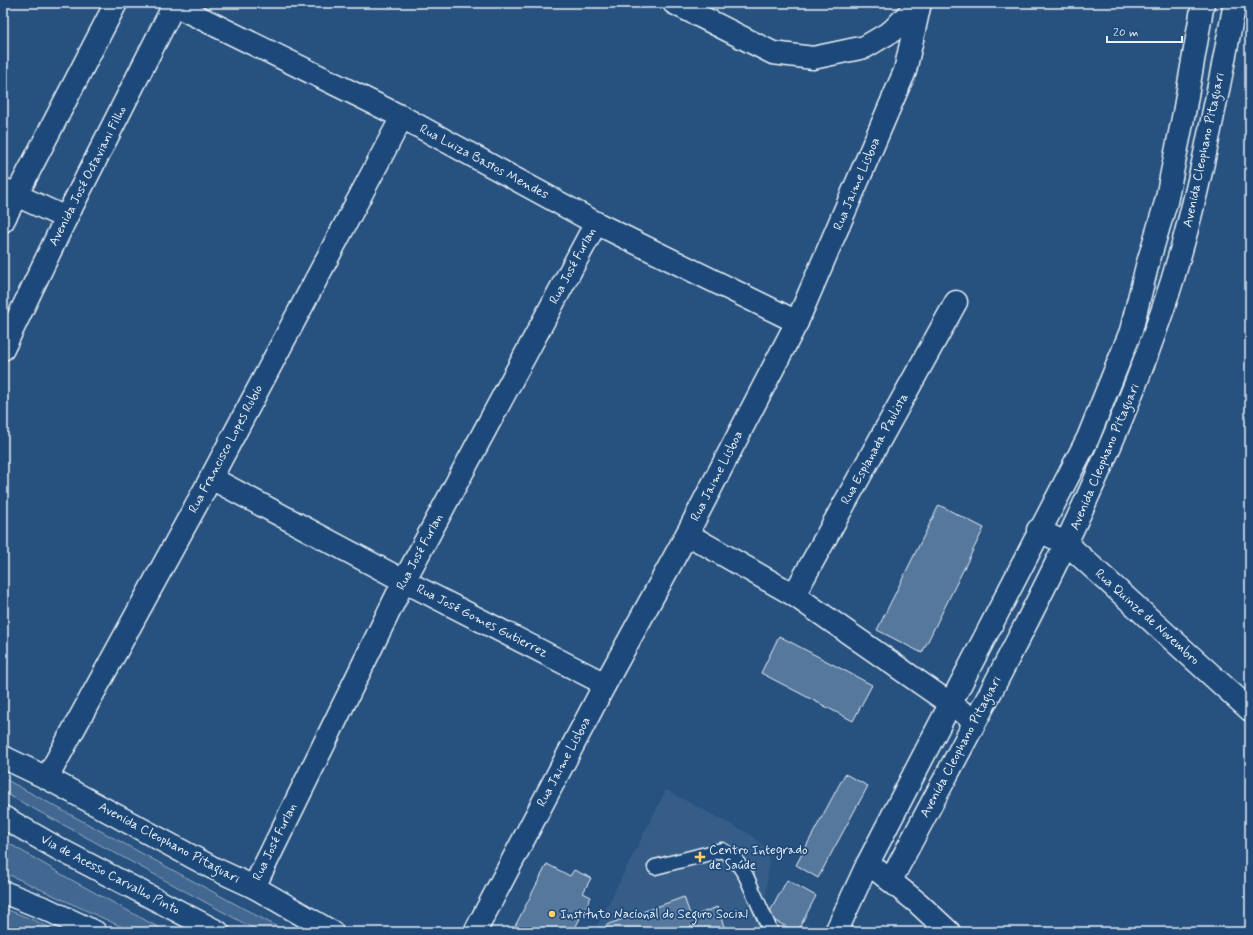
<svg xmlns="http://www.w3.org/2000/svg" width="1253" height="935" font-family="Mynerve,sans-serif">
<rect width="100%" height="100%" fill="#27517f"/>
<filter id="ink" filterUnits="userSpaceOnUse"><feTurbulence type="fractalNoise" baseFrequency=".025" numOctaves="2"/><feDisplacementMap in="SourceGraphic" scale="8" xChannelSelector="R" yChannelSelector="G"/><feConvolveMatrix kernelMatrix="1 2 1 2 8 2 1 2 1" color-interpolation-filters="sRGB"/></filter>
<g filter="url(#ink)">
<polygon fill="#355d88" points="666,790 751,835 767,850 769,864 764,916 767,923 780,932 594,932"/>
<g fill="#436891" stroke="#96acc4">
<polygon points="3,778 287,932 260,932 3,792"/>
<polygon points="3,840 68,878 167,932 133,932 3,872"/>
<polygon points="3,908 36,921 58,932 3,932"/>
</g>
<g fill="#57789d" stroke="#e8f1f8">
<polygon points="939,505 984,528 922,653 877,630"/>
<polygon points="779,636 872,685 853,721 761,673"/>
<polygon points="845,774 868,786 818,878 796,865"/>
<polygon points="547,864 570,876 574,870 591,878 583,893 591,897 573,932 512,932"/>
<polygon points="787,880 816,896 797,932 767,917"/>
<polygon points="684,897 691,917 717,907 726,932 608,932 606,925"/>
</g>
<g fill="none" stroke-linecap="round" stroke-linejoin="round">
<defs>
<polyline id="service" points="655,867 722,850 735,859 746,876 771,932"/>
<g id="minor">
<polyline points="170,3 402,117 596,223 797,322"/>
<polyline points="674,3 773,53 813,58 865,47 892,31 919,3"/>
<polyline points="3,189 66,218"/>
<polyline points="3,221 116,3"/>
<polyline points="3,349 66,218 175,3"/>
<polyline points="211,478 404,581 605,684"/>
<polyline points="1038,530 1067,544 1250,710"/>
<polyline points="687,534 794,595 975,721"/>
<polyline points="794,595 956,302"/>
<polyline points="47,778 211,478 402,117"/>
<polyline points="254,887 404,581 596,223"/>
<polyline points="475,932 605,684 687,534 797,322 905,71 920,3"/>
</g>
<g id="tertiary">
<polyline points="3,757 47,778 213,868 254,887 332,932"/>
<polyline points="868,863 1088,438 1131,331 1147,266 1166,202 1184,113 1203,3"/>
<path d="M 891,880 C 989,694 1095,509 1163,309 C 1197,209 1215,106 1235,3"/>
</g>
<g id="secondary">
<polyline points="3,817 57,848 218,932"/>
<polyline points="3,892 46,909 95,932"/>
<polyline points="836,932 868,863 918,903 949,932"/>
</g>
</defs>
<use href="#service" stroke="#e8f1f8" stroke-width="17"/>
<use href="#minor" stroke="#e8f1f8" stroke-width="25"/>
<use href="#tertiary" stroke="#e8f1f8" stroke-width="25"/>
<use href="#secondary" stroke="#e8f1f8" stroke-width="25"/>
<use href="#service" stroke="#1f4a7a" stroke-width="14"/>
<use href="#minor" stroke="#1f4a7a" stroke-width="22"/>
<use href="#tertiary" stroke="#1f4a7a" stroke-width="22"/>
<use href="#secondary" stroke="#1f4a7a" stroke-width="22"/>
</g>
</g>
<g fill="#ffd166" stroke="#1f4a7a" stroke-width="1.5">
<path d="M698 851h4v4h4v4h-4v4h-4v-4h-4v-4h4z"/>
<circle cx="552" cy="914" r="4"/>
</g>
<g text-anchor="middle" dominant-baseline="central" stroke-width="3.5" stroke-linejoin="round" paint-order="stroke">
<g font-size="13" fill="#e8f1f8" stroke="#1f4a7a">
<text transform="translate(1204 150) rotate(-78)">Avenida Cleophano Pitaguari</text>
<text transform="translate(484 162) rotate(28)">Rua Luiza Bastos Mendes</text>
<text transform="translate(88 176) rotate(-63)">Avenida José Octaviani Filho</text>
<text transform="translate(857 184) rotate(-67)">Rua Jaime Lisboa</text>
<text transform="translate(573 266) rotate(-62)">Rua José Furlan</text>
<text transform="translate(226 449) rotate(-62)">Rua Francisco Lopes Rubio</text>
<text transform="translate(875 449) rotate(-61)">Rua Esplanada Paulista</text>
<text transform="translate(1105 457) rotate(-67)">Avenida Cleophano Pitaguari</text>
<text transform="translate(717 476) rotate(-63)">Rua Jaime Lisboa</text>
<text transform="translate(420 552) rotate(-62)">Rua José Furlan</text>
<text transform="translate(1147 617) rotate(42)">Rua Quinze de Novembro</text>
<text transform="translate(482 621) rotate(27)">Rua José Gomes Gutierrez</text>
<text transform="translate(961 747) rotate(-62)">Avenida Cleophano Pitaguari</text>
<text transform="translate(564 762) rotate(-62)">Rua Jaime Lisboa</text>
<text transform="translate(275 842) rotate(-64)">Rua José Furlan</text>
<text transform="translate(169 843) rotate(28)">Avenida Cleophano Pitaguari</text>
<text transform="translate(110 875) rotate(28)">Via de Acesso Carvalho Pinto</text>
</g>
<g font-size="13" fill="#e8f1f8" stroke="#1f4a7a" text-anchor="start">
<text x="709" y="850">Centro Integrado<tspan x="709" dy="15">de Saúde</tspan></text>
<text x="560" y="914">Instituto Nacional do Seguro Social</text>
</g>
</g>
<rect width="1253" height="935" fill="none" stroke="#1f4a7a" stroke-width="16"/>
<rect x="8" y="8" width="1237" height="919" fill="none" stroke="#e8f1f8" stroke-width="1.5" filter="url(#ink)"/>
<path d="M1107 36v6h75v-6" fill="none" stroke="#e8f1f8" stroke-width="2"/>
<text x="1113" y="36" font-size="12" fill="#e8f1f8" stroke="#1f4a7a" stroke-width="3" paint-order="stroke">20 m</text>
</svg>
